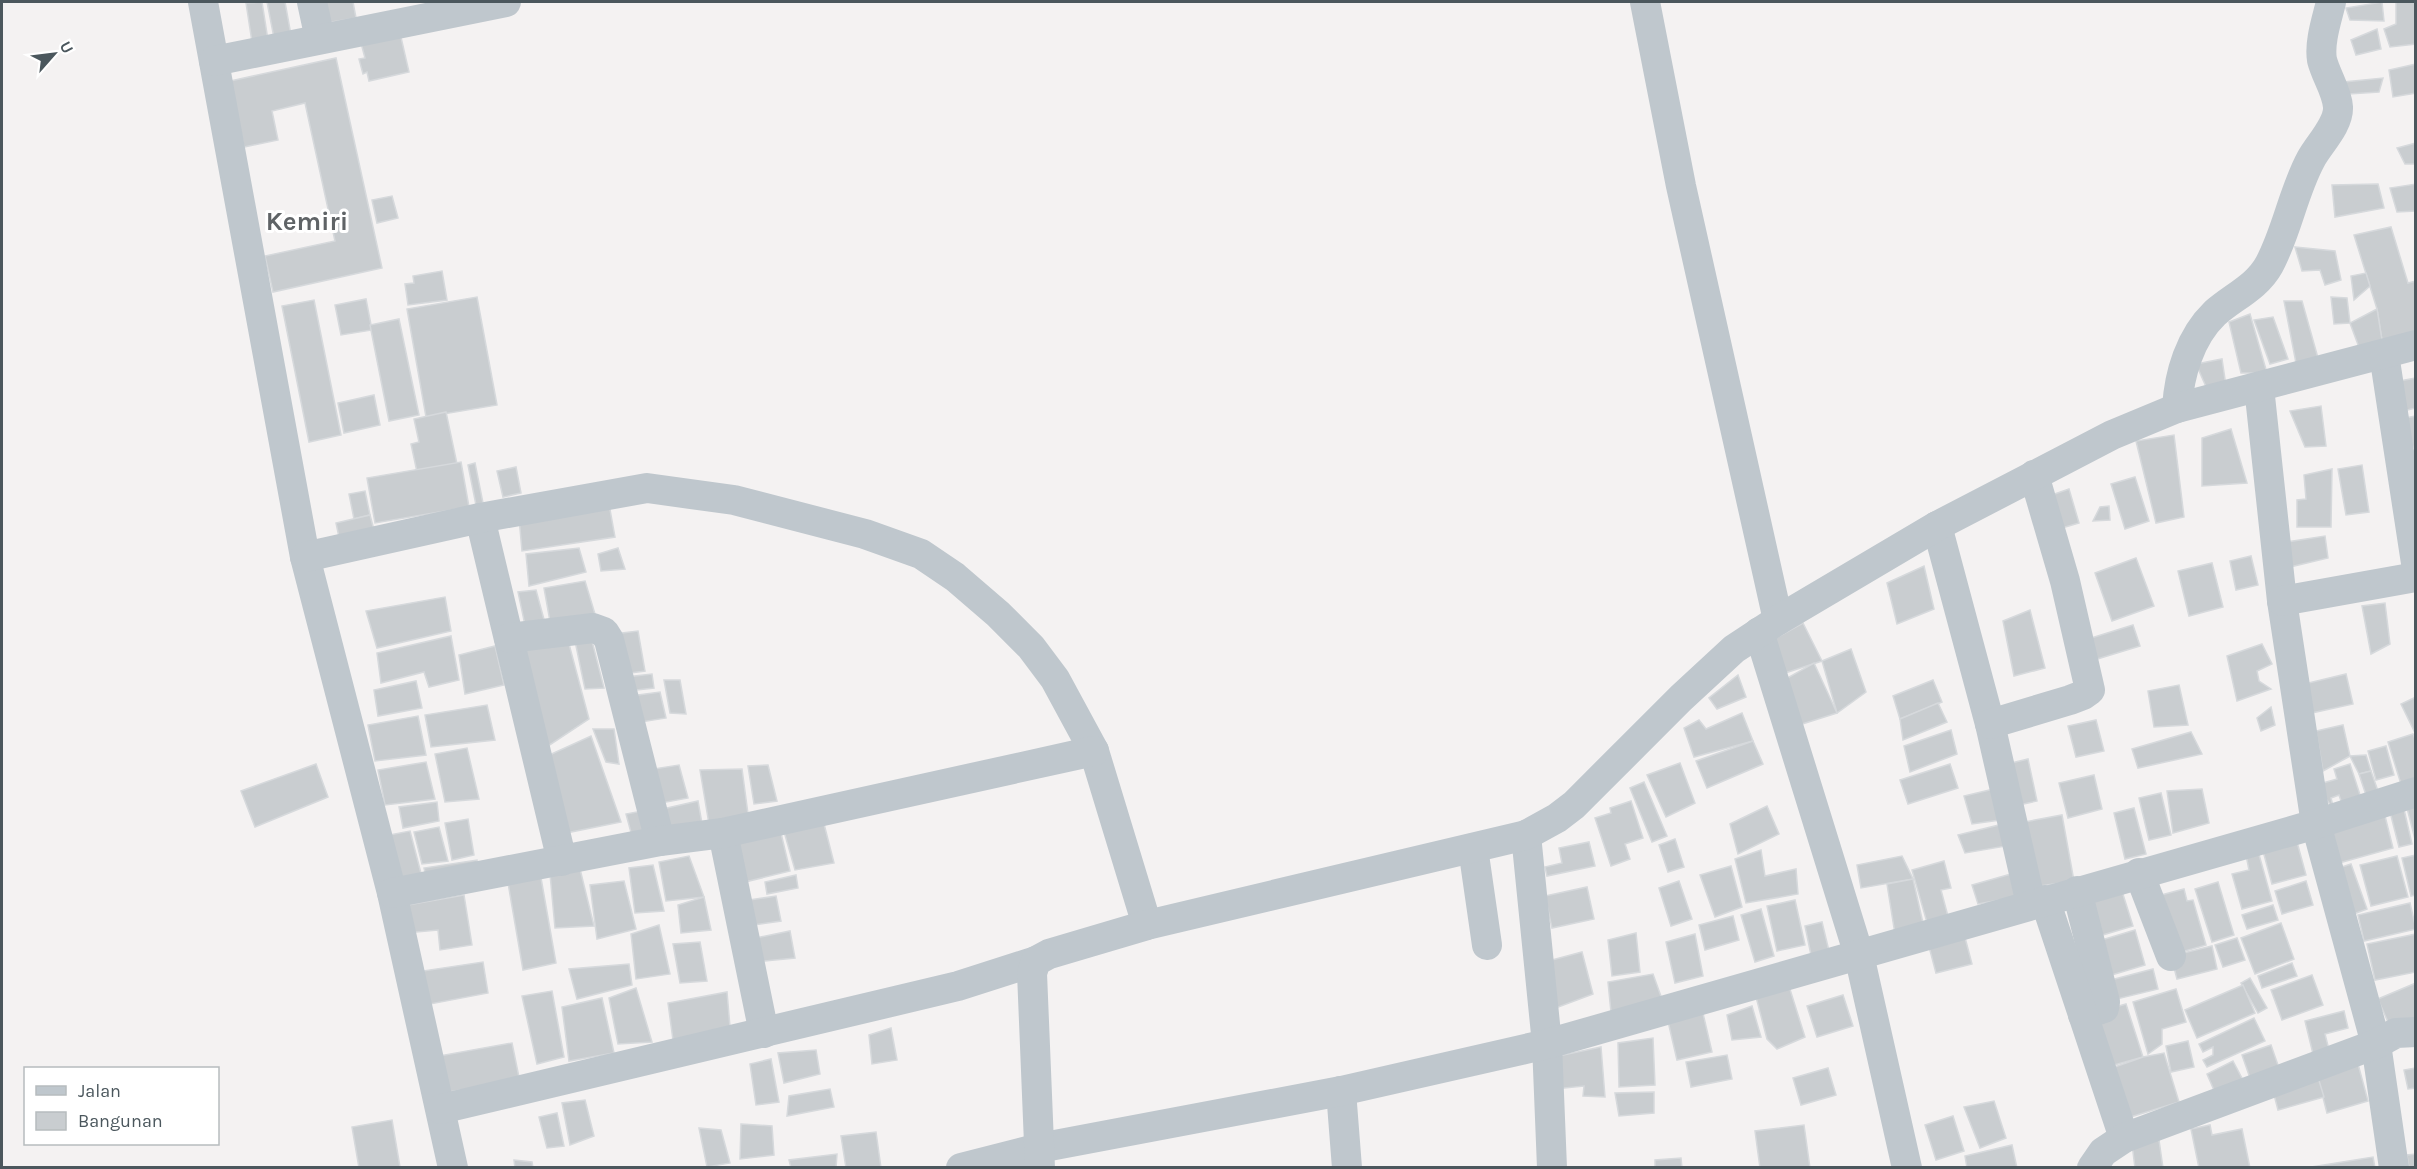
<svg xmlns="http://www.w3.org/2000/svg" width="2417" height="1169" font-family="Karla,sans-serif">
<rect width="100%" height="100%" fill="#f4f2f2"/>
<g fill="#c9cdd0" stroke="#d6d9dc" stroke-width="1.5">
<polygon points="262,2 268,40 252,42 246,3"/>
<polygon points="267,2 285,2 291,35 274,38"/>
<polygon points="316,2 353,2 356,18 320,24"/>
<polygon points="2382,2 2384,21 2350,20 2346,8"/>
<polygon points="2396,2 2416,2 2416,44 2390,47 2384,29 2396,24"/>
<polygon points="2377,29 2381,49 2356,55 2351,40"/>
<polygon points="400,33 409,72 369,81 367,72 363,74 359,59 365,58 361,43"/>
<polygon points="336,58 382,268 273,292 265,256 335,241 305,103 272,111 278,140 244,147 230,81"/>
<polygon points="2416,64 2416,93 2393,97 2389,70"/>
<polygon points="2383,78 2379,92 2349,94 2344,82"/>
<polygon points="2416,143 2416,164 2405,164 2397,148"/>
<polygon points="2378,184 2384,208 2335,217 2332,185"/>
<polygon points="2416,184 2416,211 2397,212 2390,188"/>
<polygon points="392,196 398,218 377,223 372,200"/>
<polygon points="2391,227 2408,283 2416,281 2416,337 2382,340 2377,309 2354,235"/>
<polygon points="2295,247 2335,251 2341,280 2325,285 2320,270 2302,271"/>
<polygon points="442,271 447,300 408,305 405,284 414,283 413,276"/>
<polygon points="2366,273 2370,286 2354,300 2351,276"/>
<polygon points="477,297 497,405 426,417 407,309"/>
<polygon points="2331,297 2347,298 2350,323 2334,324"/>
<polygon points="366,299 372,330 341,335 335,305"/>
<polygon points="314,300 341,435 309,442 282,306"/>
<polygon points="2284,301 2302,301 2318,358 2296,363"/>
<polygon points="2377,309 2382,340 2360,350 2350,323"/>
<polygon points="2250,314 2267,373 2241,373 2229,322"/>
<polygon points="2273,317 2288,359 2270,364 2254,320"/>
<polygon points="399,319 419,415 389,421 370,325"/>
<polygon points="2222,359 2226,386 2207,389 2196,364"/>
<polygon points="2416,378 2416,408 2403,411 2399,381"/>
<polygon points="374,395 380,425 344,433 338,403"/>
<polygon points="2321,406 2326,446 2305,447 2290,411"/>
<polygon points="446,412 457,464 417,472 411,444 419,442 414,419"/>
<polygon points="2416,416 2416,446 2413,447 2405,418"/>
<polygon points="2231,429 2247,483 2202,486 2202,438"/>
<polygon points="2174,435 2184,517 2156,523 2136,441"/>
<polygon points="461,462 469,507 375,523 367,478"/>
<polygon points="475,463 483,503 476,505 468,465"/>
<polygon points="2362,465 2369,512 2346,515 2338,469"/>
<polygon points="516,467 521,493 503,497 497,471"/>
<polygon points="2332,469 2331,527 2297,527 2297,500 2306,499 2304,475"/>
<polygon points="2135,477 2149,521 2125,529 2111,484"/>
<polygon points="2069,489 2079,523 2055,530 2046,497"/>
<polygon points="365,491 370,515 354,519 349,494"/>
<polygon points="609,504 615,537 522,551 519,518"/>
<polygon points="2109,506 2110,520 2093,521 2100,507"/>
<polygon points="370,515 374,530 339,537 336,523"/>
<polygon points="2325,536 2328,558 2290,567 2287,542"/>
<polygon points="579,548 586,572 529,586 526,554"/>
<polygon points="618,548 625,569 601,571 598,554"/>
<polygon points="2251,556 2258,585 2236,590 2230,561"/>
<polygon points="2136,558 2154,606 2112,621 2095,573"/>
<polygon points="2212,563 2223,607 2189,616 2178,571"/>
<polygon points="1924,566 1934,609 1897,624 1887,583"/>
<polygon points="585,581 598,624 551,627 544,588"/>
<polygon points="536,590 546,627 526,630 518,592"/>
<polygon points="445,597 451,631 377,648 366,611"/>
<polygon points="2385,603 2390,644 2371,654 2362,606"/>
<polygon points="2030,610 2045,668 2014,676 2003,621"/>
<polygon points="1803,623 1822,661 1782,674 1769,642"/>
<polygon points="2133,625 2140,646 2094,660 2088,639"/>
<polygon points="638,631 645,671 623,674 614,634"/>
<polygon points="451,636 459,680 429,687 424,672 381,683 377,653"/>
<polygon points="575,641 592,641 604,688 585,689"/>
<polygon points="569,644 589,719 542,750 517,649"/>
<polygon points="2262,644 2272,664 2257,671 2259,681 2271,689 2237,701 2227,656"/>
<polygon points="495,646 504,685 465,694 459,655"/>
<polygon points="1851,649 1866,692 1837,713 1822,661"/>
<polygon points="1814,663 1837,713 1799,725 1782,681"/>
<polygon points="652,674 654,688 628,691 626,677"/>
<polygon points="2346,674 2353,704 2307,714 2300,685"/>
<polygon points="1738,675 1746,697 1717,709 1709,698"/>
<polygon points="664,680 680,680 686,714 670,713"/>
<polygon points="1933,680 1942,702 1900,719 1893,696"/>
<polygon points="416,681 422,708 378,716 374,690"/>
<polygon points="2179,685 2188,725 2154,727 2148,691"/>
<polygon points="660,692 666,718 635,723 631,696"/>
<polygon points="2416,697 2416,735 2401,704"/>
<polygon points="1938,703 1947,722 1903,740 1900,719"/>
<polygon points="487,705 495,740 431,747 425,715"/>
<polygon points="2271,707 2275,725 2261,731 2257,718"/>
<polygon points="1742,713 1753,741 1694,757 1684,728 1699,720 1706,729"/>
<polygon points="418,716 426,755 375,761 368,725"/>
<polygon points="2096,720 2104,751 2076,757 2068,726"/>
<polygon points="2343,725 2350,756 2323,771 2316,731"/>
<polygon points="593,729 614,729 619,764 606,762"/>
<polygon points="1951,730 1957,754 1910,772 1904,746"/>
<polygon points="2191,732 2202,754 2138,768 2132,749"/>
<polygon points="2413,734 2416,741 2416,780 2401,784 2388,742"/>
<polygon points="591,736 621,822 561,834 545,757"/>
<polygon points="1753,741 1763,764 1707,788 1696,761"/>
<polygon points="2386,746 2394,775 2376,780 2368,751"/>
<polygon points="467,748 479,799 445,802 435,754"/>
<polygon points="2366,755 2371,771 2359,774 2350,756"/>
<polygon points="2028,759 2037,801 2014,806 2011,763"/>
<polygon points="426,762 435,799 385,805 378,770"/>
<polygon points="1680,763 1695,803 1666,817 1647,775"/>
<polygon points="316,764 328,797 255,827 241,791"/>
<polygon points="1950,764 1958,788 1908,804 1900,780"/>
<polygon points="2350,764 2362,801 2343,807 2339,795 2331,798 2334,810 2316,785 2337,779 2334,769"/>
<polygon points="679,765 688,798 656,804 647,770"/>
<polygon points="768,765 777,801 754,804 748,766"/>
<polygon points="742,769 748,814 709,824 700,770"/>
<polygon points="2371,771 2379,794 2367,798 2359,774"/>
<polygon points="2094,775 2102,809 2068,818 2059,783"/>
<polygon points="1644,782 1667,836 1652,842 1630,788"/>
<polygon points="1998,788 2000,820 1972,824 1964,796"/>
<polygon points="2202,789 2209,823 2173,833 2167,791"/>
<polygon points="2161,793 2171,835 2149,840 2139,798"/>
<polygon points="698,801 703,829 664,834 658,810"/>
<polygon points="1631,801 1643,838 1625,844 1630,859 1611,866 1595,818 1611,813 1610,808"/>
<polygon points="437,802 439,821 403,828 399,807"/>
<polygon points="2403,805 2412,844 2399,847 2389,808"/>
<polygon points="1767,806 1779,834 1738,854 1730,824"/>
<polygon points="2416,806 2416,843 2407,808"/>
<polygon points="2134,808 2146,854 2125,859 2114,813"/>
<polygon points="647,810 653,836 633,840 626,814"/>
<polygon points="2062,815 2074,881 2040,886 2019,823"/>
<polygon points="2385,816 2393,848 2339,863 2330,831"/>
<polygon points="468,819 474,855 452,860 445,823"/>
<polygon points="823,820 834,863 795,870 783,828"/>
<polygon points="1999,825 2006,846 1965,853 1958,835"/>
<polygon points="439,827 448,861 422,864 414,832"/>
<polygon points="780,829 790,871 745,882 734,839"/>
<polygon points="410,831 423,881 395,885 384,836"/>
<polygon points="1675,839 1684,867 1668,872 1659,845"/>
<polygon points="1589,842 1595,866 1547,876 1545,867 1562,863 1559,848"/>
<polygon points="2297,842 2306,875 2272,884 2263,851"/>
<polygon points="1761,850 1765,876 1796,869 1798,894 1746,903 1735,859"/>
<polygon points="2258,851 2272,901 2242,909 2232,874 2249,870 2246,855"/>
<polygon points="2416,855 2416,895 2411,896 2402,858"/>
<polygon points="689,856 704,897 666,901 659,862"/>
<polygon points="1902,856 1913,879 1861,888 1857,865"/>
<polygon points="2397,856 2408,897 2371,906 2360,865"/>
<polygon points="477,860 478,873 427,881 424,868"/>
<polygon points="1944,861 1951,888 1941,890 1949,920 1928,926 1912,870"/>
<polygon points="2351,864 2367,909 2343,918 2327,872"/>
<polygon points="653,865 664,911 635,913 629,868"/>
<polygon points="1731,866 1742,907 1715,917 1700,875"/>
<polygon points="580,869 594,926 555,928 550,874"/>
<polygon points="2018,872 2021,896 1978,904 1972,885"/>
<polygon points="796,875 798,888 767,894 765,882"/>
<polygon points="541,878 556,963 523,970 508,883"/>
<polygon points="1913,879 1923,923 1895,934 1887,884"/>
<polygon points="624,881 636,929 597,939 590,885"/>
<polygon points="1679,881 1692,919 1671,926 1659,888"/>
<polygon points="2306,881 2313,905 2282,914 2275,891"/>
<polygon points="2218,882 2234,935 2212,942 2195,889"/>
<polygon points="1587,887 1594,919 1552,928 1545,896"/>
<polygon points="2121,888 2133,926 2096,937 2084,899"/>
<polygon points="2184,889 2187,901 2193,900 2206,945 2178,953 2161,895"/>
<polygon points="464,895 472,945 440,950 438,930 406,933 402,906"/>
<polygon points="776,896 781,921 747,926 743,901"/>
<polygon points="704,897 711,930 681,933 678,905"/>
<polygon points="1795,900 1805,945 1777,951 1767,906"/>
<polygon points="2410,903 2416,929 2364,941 2358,915"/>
<polygon points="2273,905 2278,920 2247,929 2242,915"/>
<polygon points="1761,909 1774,956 1755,962 1741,915"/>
<polygon points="1733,916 1739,940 1705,950 1699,925"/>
<polygon points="1822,922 1829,951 1811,955 1805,926"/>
<polygon points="2281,923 2294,959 2255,974 2241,938"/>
<polygon points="659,925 670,974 636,979 631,934"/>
<polygon points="1963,930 1972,964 1936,973 1927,939"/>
<polygon points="2135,930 2145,965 2105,977 2095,942"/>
<polygon points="790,931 795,958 755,962 751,939"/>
<polygon points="1636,933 1640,972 1612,976 1608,940"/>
<polygon points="1695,934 1703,976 1675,983 1666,942"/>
<polygon points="2416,934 2416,972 2375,980 2367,944"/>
<polygon points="2237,938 2245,960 2223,967 2215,945"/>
<polygon points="700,942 707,981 680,983 673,944"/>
<polygon points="2212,946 2217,969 2177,979 2171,956"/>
<polygon points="1582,952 1593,994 1553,1009 1548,961"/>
<polygon points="483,962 488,993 425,1005 416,972"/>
<polygon points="2292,963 2297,976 2262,988 2258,976"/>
<polygon points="629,964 632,985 577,999 569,969"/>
<polygon points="2153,969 2158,989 2117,999 2107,981"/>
<polygon points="1653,974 1663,1002 1611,1012 1608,982"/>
<polygon points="2312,975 2323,1005 2282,1020 2271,990"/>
<polygon points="2250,978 2267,1008 2258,1013 2241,983"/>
<polygon points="1788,983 1805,1037 1777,1049 1767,1039 1755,993"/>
<polygon points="2416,983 2416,1019 2391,1029 2378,999"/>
<polygon points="2243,985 2255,1013 2197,1038 2185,1010"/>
<polygon points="636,988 652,1042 618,1044 609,998"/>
<polygon points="2176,989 2186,1022 2162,1029 2162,1044 2148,1054 2133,1002"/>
<polygon points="552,991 564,1057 537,1064 522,996"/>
<polygon points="727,992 730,1027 673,1040 668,1003"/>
<polygon points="1843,995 1853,1026 1817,1037 1807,1006"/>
<polygon points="602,998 614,1053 569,1061 562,1007"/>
<polygon points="2126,1004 2143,1057 2107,1067 2091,1014"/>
<polygon points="1752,1006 1761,1037 1732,1040 1727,1015"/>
<polygon points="1702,1009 1712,1052 1677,1060 1667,1017"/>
<polygon points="2344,1011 2348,1028 2325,1034 2330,1054 2314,1058 2305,1021"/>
<polygon points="2254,1018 2265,1041 2207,1067 2203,1060 2213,1055 2213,1047 2203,1052 2199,1044"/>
<polygon points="891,1028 897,1060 872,1064 869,1035"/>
<polygon points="1653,1038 1655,1085 1619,1087 1618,1043"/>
<polygon points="2188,1041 2194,1067 2171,1072 2166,1046"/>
<polygon points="512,1043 520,1082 447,1092 439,1056"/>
<polygon points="2271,1045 2279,1068 2250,1078 2242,1055"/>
<polygon points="1601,1047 1605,1097 1583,1096 1584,1086 1555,1089 1549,1058"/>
<polygon points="816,1050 820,1074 784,1083 778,1053"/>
<polygon points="2164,1053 2179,1102 2124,1119 2109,1069 2143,1057"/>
<polygon points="1727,1055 1732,1079 1691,1087 1686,1062"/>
<polygon points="771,1059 779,1102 756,1105 750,1064"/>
<polygon points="2233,1061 2245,1084 2217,1097 2207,1074"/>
<polygon points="2358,1064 2368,1101 2327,1113 2317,1074"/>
<polygon points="1828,1068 1836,1095 1801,1105 1793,1078"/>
<polygon points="2416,1068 2416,1088 2408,1089 2404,1070"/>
<polygon points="2317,1074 2324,1097 2278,1110 2272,1087"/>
<polygon points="830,1089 834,1107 787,1116 789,1096"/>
<polygon points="1654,1092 1654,1113 1619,1116 1615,1093"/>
<polygon points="585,1100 594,1136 570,1145 562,1103"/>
<polygon points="1994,1101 2006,1138 1980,1148 1964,1107"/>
<polygon points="557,1113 564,1146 547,1148 539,1117"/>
<polygon points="1953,1116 1964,1151 1936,1160 1925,1125"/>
<polygon points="392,1120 400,1167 359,1168 352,1127"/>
<polygon points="741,1124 772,1126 774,1155 740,1159"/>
<polygon points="1804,1125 1810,1168 1760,1168 1755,1131"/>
<polygon points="2210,1125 2212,1135 2242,1129 2250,1168 2199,1168 2191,1129"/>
<polygon points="699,1128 721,1130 730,1163 707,1167"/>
<polygon points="876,1132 881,1168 846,1168 841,1136"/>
<polygon points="2159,1140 2163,1168 2135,1168 2132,1144"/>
<polygon points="2012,1145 2017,1168 1967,1168 1965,1156"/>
<polygon points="837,1154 836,1168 791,1168 789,1160"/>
<polygon points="2416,1154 2416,1168 2409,1168 2407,1155"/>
<polygon points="2373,1157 2375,1168 2305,1168"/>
<polygon points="1681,1158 1682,1168 1655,1168 1655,1160"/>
<polygon points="514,1160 532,1162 533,1168 515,1168"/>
</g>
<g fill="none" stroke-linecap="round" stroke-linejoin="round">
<g stroke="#bfc7cd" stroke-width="30">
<polyline points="203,2 305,557 392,893 453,1168"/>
<polyline points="312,2 320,39"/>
<polyline points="1645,2 1681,186 1778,620"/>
<polyline points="214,61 506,2"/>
<polyline points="2384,354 2416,563"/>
<polyline points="2259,387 2282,601 2316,824 2376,1044 2394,1168"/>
<path d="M 2177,408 C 2179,374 2190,337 2215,313 C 2233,297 2257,287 2269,265 C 2287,232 2293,192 2311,159 C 2319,144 2339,125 2338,107 C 2337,91 2326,76 2322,60 C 2319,42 2327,19 2331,2"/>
<polyline points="480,518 562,861"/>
<polyline points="1937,526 1990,724 2031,904"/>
<polyline points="305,557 480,518 647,488 734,500 865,534 921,554 955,577 998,614 1031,647 1055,679 1094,751 1147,925"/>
<polyline points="2282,601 2416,577"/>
<polyline points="1759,632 1859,955 1907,1168"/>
<polyline points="509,638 593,628 604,632 609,640 660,841"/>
<polyline points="1990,724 2070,700 2083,695 2090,690 2065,581 2034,475"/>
<polyline points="723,833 764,1033"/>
<polyline points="1526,835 1547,1044 1552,1168"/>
<polyline points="1473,848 1487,945"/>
<polyline points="2139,873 2171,956"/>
<polyline points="2077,891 2105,1002 2104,1008 2083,1015"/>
<polyline points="392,893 660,841 723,833 1094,751"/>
<polyline points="2045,900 2124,1138"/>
<polyline points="1341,1091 1347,1168"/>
<polyline points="441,1109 958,986 1036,961"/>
<polyline points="961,1168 1039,1148 1341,1091 1547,1044 2316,824 2416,792"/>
<polyline points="1040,1168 1032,973 1036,961 1049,954 1147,925 1526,835 1557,818 1574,805 1681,698 1734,649 1778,620 1937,526 2112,435 2177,408 2416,345"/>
<polyline points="2092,1168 2103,1152 2124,1138 2376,1044 2396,1033 2416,1032"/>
</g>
</g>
<g text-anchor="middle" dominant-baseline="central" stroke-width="6" stroke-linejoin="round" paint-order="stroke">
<g font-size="26" font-weight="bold" fill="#5f6366" stroke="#fff">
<text x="307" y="221">Kemiri</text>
</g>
</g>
<rect width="2417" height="1169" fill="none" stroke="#4b575d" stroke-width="6"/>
<rect x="24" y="1067" width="195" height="78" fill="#ffffff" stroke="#b7bcbe" stroke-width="1.5"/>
<rect x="36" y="1086" width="30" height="9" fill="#bfc7cd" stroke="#b7bcbe" stroke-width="1.5"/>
<text x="78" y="1097" font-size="18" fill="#4b575d">Jalan</text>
<rect x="36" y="1112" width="30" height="18" fill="#c9cdd0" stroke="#b7bcbe" stroke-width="1.5"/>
<text x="78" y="1127" font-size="18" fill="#4b575d">Bangunan</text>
<g transform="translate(54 54) rotate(62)" stroke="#ffffff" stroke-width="4.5" paint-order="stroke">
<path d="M0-4.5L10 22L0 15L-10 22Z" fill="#4b575d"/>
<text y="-9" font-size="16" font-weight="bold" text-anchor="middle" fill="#4b575d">U</text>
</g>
</svg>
